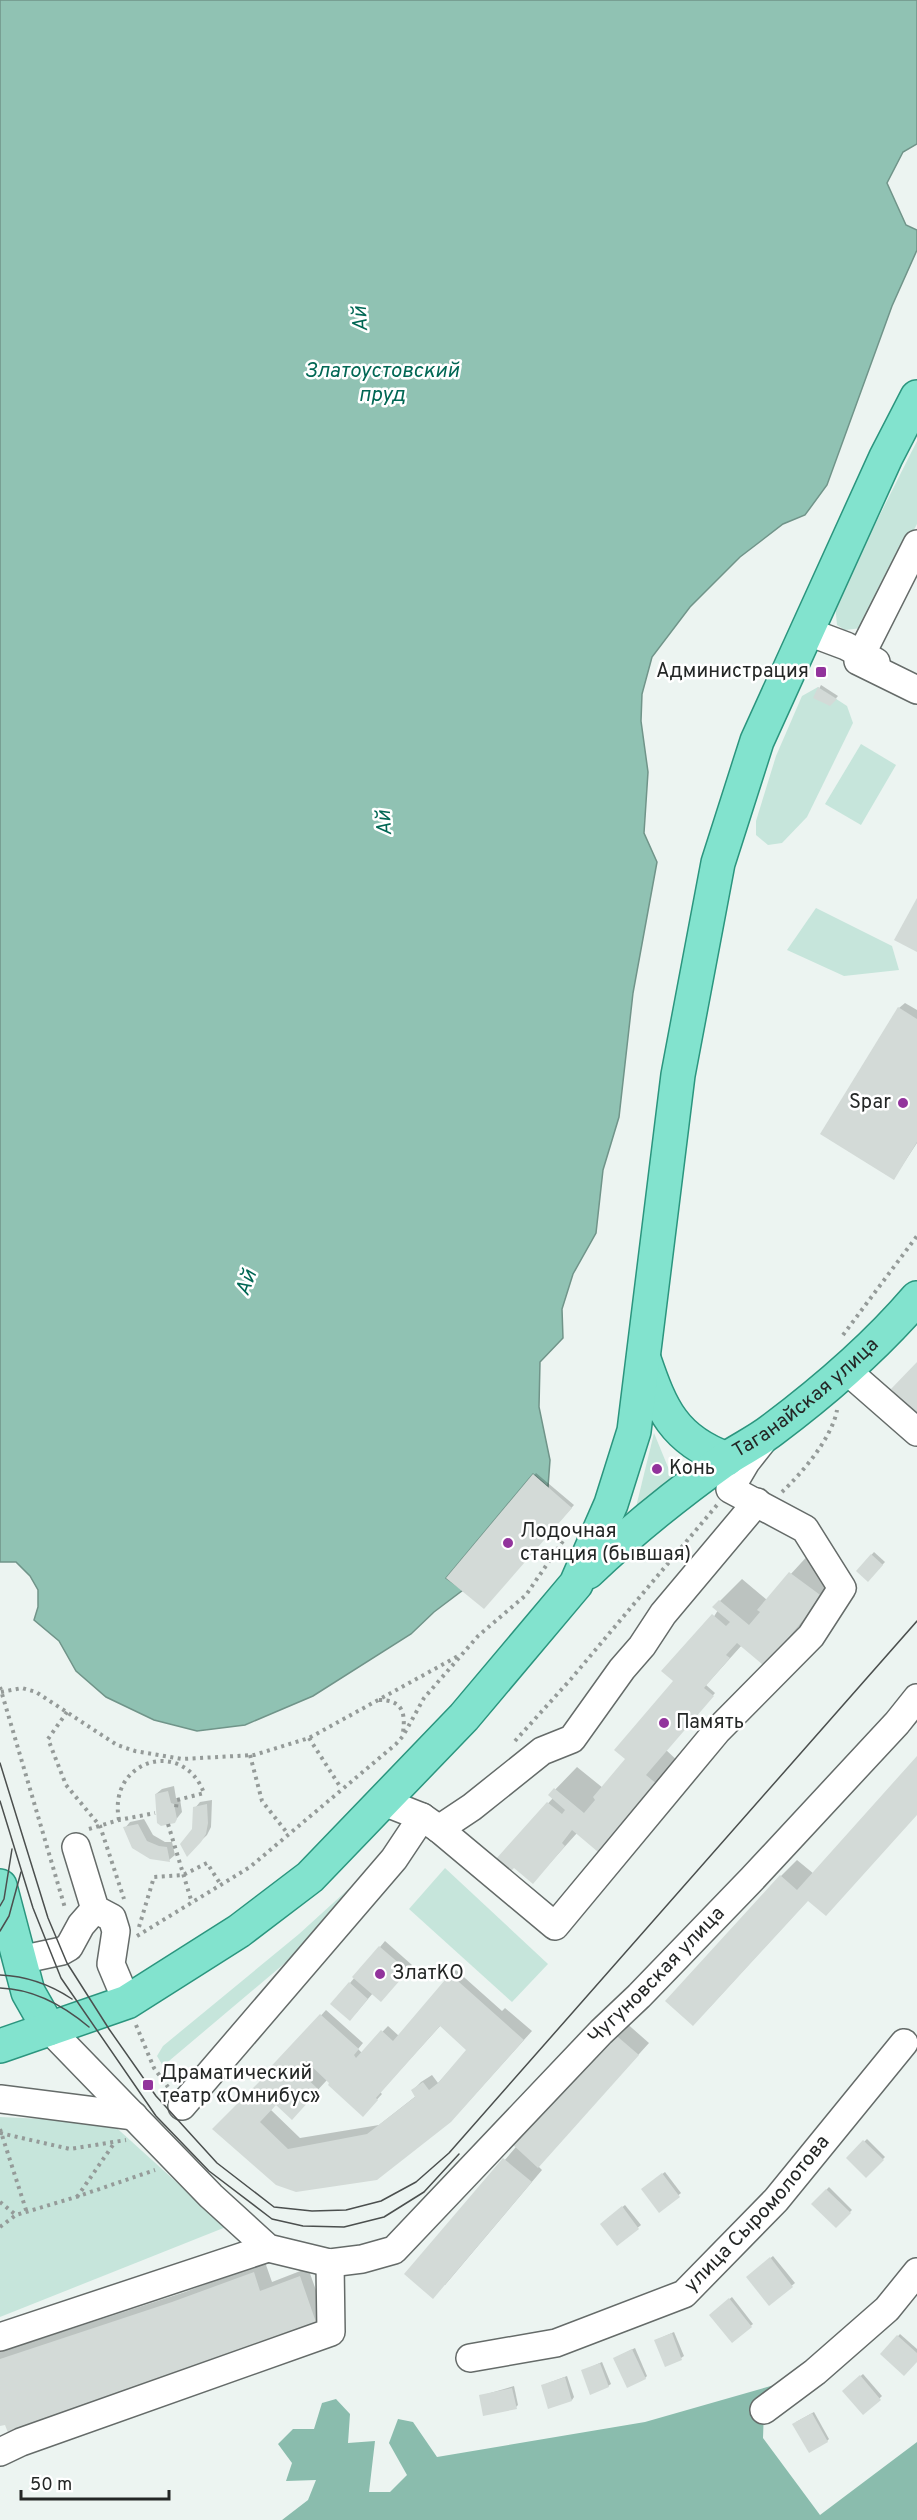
<svg xmlns="http://www.w3.org/2000/svg" width="917" height="2520" font-family="Overpass,sans-serif">
<rect width="100%" height="100%" fill="#ecf4f1"/>
<g fill="#c6e5db">
<polygon points="917,441 917,524 862,628 845,630 837,625 835,604"/>
<polygon points="818,687 847,706 853,723 807,817 782,843 768,845 756,835 756,821 776,756 802,696"/>
<polygon points="861,744 896,765 861,825 825,804"/>
<polygon points="816,908 892,946 899,970 844,976 787,950"/>
<polygon points="654,1433 672,1477 636,1507"/>
<polygon points="445,1868 548,1964 512,2002 409,1909"/>
<polygon points="365,1874 342,1915 163,2066 157,2056 163,2046 299,1934"/>
<polygon points="0,2117 110,2122 226,2227 0,2317"/>
</g>
<polygon fill="#8abcad" points="802,2377 764,2410 763,2438 820,2515 917,2442 917,2520 282,2520 308,2500 316,2480 286,2481 292,2463 278,2444 293,2429 314,2429 322,2403 336,2399 350,2414 348,2443 375,2441 369,2492 390,2492 407,2475 389,2443 398,2419 413,2422 437,2457 645,2422"/>
<polygon fill="#90c2b3" stroke="#709489" stroke-width="1.5" points="0,0 917,0 917,144 903,152 887,183 906,225 917,230 917,250 892,306 827,485 805,515 783,524 740,557 690,607 652,657 642,694 641,721 648,772 644,833 657,862 633,993 619,1117 603,1170 596,1233 573,1274 562,1309 563,1338 540,1362 539,1407 550,1460 548,1487 533,1474 446,1578 463,1590 434,1612 411,1634 313,1696 245,1725 197,1731 154,1720 106,1697 76,1671 59,1641 34,1620 38,1607 38,1590 30,1576 16,1562 0,1562"/>
<g fill="#0003" fill-rule="evenodd">
<polygon points="821,685 838,696 830,705 815,697"/>
<polygon points="905,1003 917,1010 917,1143 894,1178 899,1008"/>
<polygon points="536,1473 574,1505 484,1607 448,1578"/>
<polygon points="812,1551 844,1574 792,1635 797,1639 769,1668 742,1645 706,1685 715,1693 666,1750 679,1762 626,1833 577,1833 533,1882 514,1866 498,1858 553,1798 550,1795 577,1767 603,1788 627,1759 718,1610 720,1601 742,1579 767,1600"/>
<polygon points="874,1552 885,1562 868,1580 858,1570"/>
<polygon points="917,1759 917,1814 809,1899 709,2008 781,1876 797,1860 814,1874"/>
<polygon points="174,1786 176,1798 180,1799 182,1812 174,1822 158,1822 156,1794 162,1789"/>
<polygon points="212,1800 211,1827 207,1835 187,1854 194,1830 195,1808 200,1802"/>
<polygon points="144,1819 153,1835 165,1842 172,1842 175,1855 169,1860 125,1828 130,1822"/>
<polygon points="385,1941 412,1965 387,1994 373,1993 356,2013 350,1983"/>
<path d="M 456,1970 L 502,2011 L 505,2008 L 532,2031 L 459,2112 L 376,2179 L 215,2128 L 259,2084 L 326,2010 L 363,2043 L 358,2049 L 362,2053 L 388,2026 L 399,2036 ZM 451,2014 L 468,2050 L 438,2083 L 432,2075 L 421,2082 L 413,2090 L 416,2096 L 379,2125 L 300,2138 L 271,2110 L 277,2103 L 303,2106 L 327,2080 L 363,2115 L 382,2094 L 380,2092 Z"/>
<polygon points="624,2021 649,2043 538,2166 542,2170 445,2285 407,2274"/>
<polygon points="867,2139 885,2157 866,2176 848,2158"/>
<polygon points="665,2172 681,2193 659,2211 645,2187"/>
<polygon points="829,2187 852,2210 836,2226 813,2204"/>
<polygon points="625,2205 641,2225 618,2244 604,2222"/>
<polygon points="773,2256 795,2283 769,2304 748,2277"/>
<polygon points="265,2262 272,2282 308,2268 326,2318 318,2327 0,2425 0,2352 185,2292"/>
<polygon points="732,2297 753,2324 732,2341 713,2313"/>
<polygon points="674,2332 684,2356 681,2358 656,2340"/>
<polygon points="900,2334 917,2349 917,2360 882,2354"/>
<polygon points="635,2348 647,2376 645,2378 615,2358"/>
<polygon points="602,2362 611,2384 608,2386 582,2371"/>
<polygon points="863,2374 882,2396 864,2413 844,2391"/>
<polygon points="567,2376 574,2397 572,2400 543,2385"/>
<polygon points="514,2386 518,2405 516,2407 480,2396"/>
<polygon points="814,2412 829,2439 827,2441 796,2422"/>
</g>
<g fill="#d3dad7" fill-rule="evenodd">
<polygon points="818,687 837,699 830,706 813,698"/>
<polygon points="917,898 917,952 894,940"/>
<polygon points="898,1007 917,1019 917,1142 894,1180 820,1134"/>
<polygon points="917,1362 917,1414 891,1389"/>
<polygon points="533,1474 572,1508 484,1609 446,1578"/>
<polygon points="871,1554 883,1565 868,1582 856,1571"/>
<polygon points="789,1572 823,1597 771,1658 769,1670 737,1643 726,1655 730,1658 704,1688 714,1696 646,1775 658,1785 604,1857 572,1830 562,1843 565,1846 533,1884 514,1868 511,1871 496,1859 547,1802 562,1814 565,1810 548,1795 554,1788 584,1813 595,1800 593,1797 625,1759 614,1750 673,1681 661,1671 712,1614 726,1626 730,1622 712,1607 719,1600 749,1625 760,1612 757,1610"/>
<polygon points="917,1756 917,1815 826,1916 808,1901 693,2026 665,2001 780,1875 797,1890"/>
<polygon points="168,1791 171,1803 174,1804 177,1819 175,1823 161,1826 157,1823 155,1794"/>
<polygon points="207,1804 208,1823 206,1834 201,1842 187,1857 180,1844 192,1829 193,1807"/>
<polygon points="138,1824 147,1841 159,1846 167,1847 170,1862 150,1859 132,1848 123,1827"/>
<polygon points="379,1946 408,1971 381,2002 352,1977"/>
<path d="M 450,1974 L 524,2040 L 451,2122 L 377,2180 L 296,2192 L 276,2185 L 212,2129 L 265,2076 L 263,2075 L 320,2014 L 359,2049 L 354,2055 L 356,2058 L 381,2030 L 393,2041 ZM 440,2026 L 466,2050 L 438,2083 L 429,2090 L 423,2082 L 411,2090 L 415,2097 L 367,2134 L 288,2149 L 260,2122 L 276,2105 L 292,2120 L 319,2090 L 298,2070 L 306,2061 L 329,2083 L 328,2085 L 363,2117 L 378,2100 L 376,2098 Z"/>
<polygon points="349,1982 368,1999 350,2021 330,2004"/>
<polygon points="611,2031 639,2055 538,2168 511,2143"/>
<polygon points="863,2140 884,2160 866,2178 846,2158"/>
<polygon points="503,2158 532,2182 433,2299 404,2274"/>
<polygon points="662,2173 680,2197 659,2213 641,2189"/>
<polygon points="826,2189 851,2213 836,2228 811,2204"/>
<polygon points="622,2206 639,2229 617,2246 600,2224"/>
<polygon points="770,2257 793,2287 769,2306 746,2277"/>
<polygon points="254,2272 260,2291 300,2276 318,2328 10,2438 5,2425 0,2426 0,2359 172,2302"/>
<polygon points="729,2298 752,2327 732,2343 709,2315"/>
<polygon points="672,2333 682,2360 665,2367 654,2340"/>
<polygon points="897,2335 917,2353 917,2362 904,2376 880,2354"/>
<polygon points="632,2349 646,2379 627,2388 613,2358"/>
<polygon points="600,2363 609,2387 590,2395 581,2370"/>
<polygon points="860,2375 881,2400 863,2415 842,2391"/>
<polygon points="565,2377 572,2401 548,2409 541,2385"/>
<polygon points="512,2388 517,2409 483,2416 479,2395"/>
<polygon points="812,2413 828,2442 809,2453 792,2424"/>
</g>
<g fill="none" stroke-linecap="round" stroke-linejoin="round">
<defs>
<g id="minor">
<polyline points="917,544 858,661 917,690"/>
<polyline points="806,631 846,646 876,662"/>
<polyline points="845,1369 917,1432"/>
<polyline points="384,1802 422,1817 439,1829 555,1926 717,1731 811,1636 842,1588 805,1529 730,1489 746,1462 765,1438"/>
<polyline points="439,1829 472,1807 542,1751 572,1739 622,1669 642,1646 663,1614 757,1502"/>
<polyline points="76,1847 95,1909 112,1918 116,1931 111,1964 127,2002"/>
<polyline points="20,1960 62,1951 69,1947 81,1925 95,1909"/>
<path id="s1" d="M 49,2029 L 211,2196 L 268,2248 L 330,2263 L 362,2259 L 394,2250 L 601,2032 L 639,1996 L 752,1879 L 897,1723 L 917,1698"/>
<polyline points="0,2099 134,2116"/>
<polyline points="182,2106 394,1859 422,1817"/>
<polyline points="0,2337 268,2248"/>
<path id="s2" d="M 470,2358 L 556,2343 L 684,2294 L 776,2200 L 904,2043"/>
<polyline points="764,2410 815,2372 887,2309 917,2272"/>
<polyline points="0,2452 21,2442 331,2332 330,2263"/>
</g>
<g id="major">
<path d="M 644,1359 C 661,1409 674,1440 727,1459"/>
<path id="s3" d="M 588,1572 C 631,1531 677,1494 726,1459 C 741,1449 758,1441 772,1430 C 824,1391 875,1347 917,1298"/>
<polyline points="0,1886 28,1992 49,2029"/>
<polyline points="0,2046 127,2002 239,1931 310,1877 464,1717 576,1584 611,1504 634,1431 678,1075 718,863 757,741 886,457 917,397"/>
</g>
</defs>
<use href="#minor" stroke="#656b69" stroke-width="30"/>
<use href="#major" stroke="#2b957e" stroke-width="36"/>
<g stroke="#959b99" stroke-width="4" stroke-dasharray="3 4.5" stroke-linecap="butt">
<polyline points="843,1335 917,1236"/>
<path d="M 782,1492 C 802,1473 832,1438 837,1410"/>
<polyline points="0,1687 65,1908"/>
<polyline points="1,1692 22,1688 36,1692 117,1745 135,1751 182,1759 254,1755 309,1738 460,1655"/>
<path d="M 379,1700 C 401,1700 406,1711 403,1732"/>
<polyline points="67,1712 48,1739 66,1785 100,1826 124,1899"/>
<polyline points="309,1738 341,1788"/>
<polyline points="515,1741 571,1679 717,1505"/>
<polyline points="250,1755 262,1801 288,1834"/>
<path d="M 119,1820 C 107,1760 183,1737 204,1793 L 177,1800 L 176,1808"/>
<polyline points="168,1824 192,1903"/>
<polyline points="89,1829 119,1820 155,1813"/>
<polyline points="139,1927 154,1877 183,1875 207,1863 221,1885"/>
<polyline points="137,1936 250,1867 396,1744 403,1736 424,1698 478,1636 526,1595 567,1535"/>
<polyline points="136,2025 154,2068 168,2087"/>
<polyline points="0,2129 27,2213"/>
<polyline points="0,2133 70,2149 126,2140"/>
<polyline points="77,2197 115,2142"/>
<polyline points="0,2202 16,2215"/>
<polyline points="0,2227 16,2215 76,2197 155,2170"/>
</g>
<use href="#minor" stroke="#fff" stroke-width="27"/>
<use href="#major" stroke="#82e3ce" stroke-width="33"/>
<g stroke="#4b4f4e" stroke-width="1.5">
<polyline points="0,1763 48,1918 67,1963 109,2029 156,2096 217,2163 274,2207 312,2211 346,2210 381,2201 416,2182 449,2153 917,1621"/>
<polyline points="0,1801 33,1908 61,1978 156,2116 209,2171 272,2219 303,2226 344,2227 384,2217 424,2192 459,2154"/>
<polyline points="0,1906 4,1899 12,1849"/>
<polyline points="0,1931 9,1916 21,1872"/>
<path d="M 0,1975 C 25,1976 51,1985 72,1999"/>
<path d="M 0,1988 C 33,1989 64,2006 89,2027"/>
</g>
</g>
<g fill="#92339c" stroke="#fff" stroke-width="2">
<rect x="815" y="666" width="12" height="12" rx="3"/>
<circle cx="903" cy="1103" r="6"/>
<circle cx="657" cy="1469" r="6"/>
<circle cx="508" cy="1543" r="6"/>
<circle cx="664" cy="1723" r="6"/>
<circle cx="380" cy="1974" r="6"/>
<rect x="142" y="2079" width="12" height="12" rx="3"/>
</g>
<g text-anchor="middle" dominant-baseline="central" stroke-width="5" stroke-linejoin="round" paint-order="stroke">
<g font-size="20" fill="#242726" stroke="#fff" text-anchor="start">
<text x="809" y="672" text-anchor="end">Администрация</text>
<text x="891" y="1103" text-anchor="end">Spar</text>
<text x="669" y="1469">Конь</text>
<text x="520" y="1532">Лодочная<tspan x="520" dy="23">станция (бывшая)</tspan></text>
<text x="676" y="1723">Память</text>
<text x="392" y="1974">ЗлатКО</text>
<text x="160" y="2074">Драматический<tspan x="160" dy="23">театр «Омнибус»</tspan></text>
</g>
<g font-size="20" fill="#242726" stroke="#fff">
<text stroke="none"><textPath href="#s3" startOffset="279">Таганайская улица</textPath></text>
<text stroke="none"><textPath href="#s1" startOffset="819">Чугуновская улица</textPath></text>
<text stroke="none"><textPath href="#s2" startOffset="333">улица Сыромолотова</textPath></text>
</g>
<g font-size="21" font-style="italic" fill="#016754" stroke="#fff">
<text transform="translate(361 319) rotate(-93)">Ай</text>
<text x="382" y="371">Златоустовский<tspan x="382" dy="24">пруд</tspan></text>
<text transform="translate(385 823) rotate(-93)">Ай</text>
<text transform="translate(247 1283) rotate(-70)">Ай</text>
</g>
</g>
<path d="M21 2490v9h148v-9" fill="none" stroke="#242726" stroke-width="3"/>
<text x="30" y="2490" font-size="18" fill="#242726" stroke="#ffffff" stroke-width="4.5" paint-order="stroke">50 m</text>
</svg>
